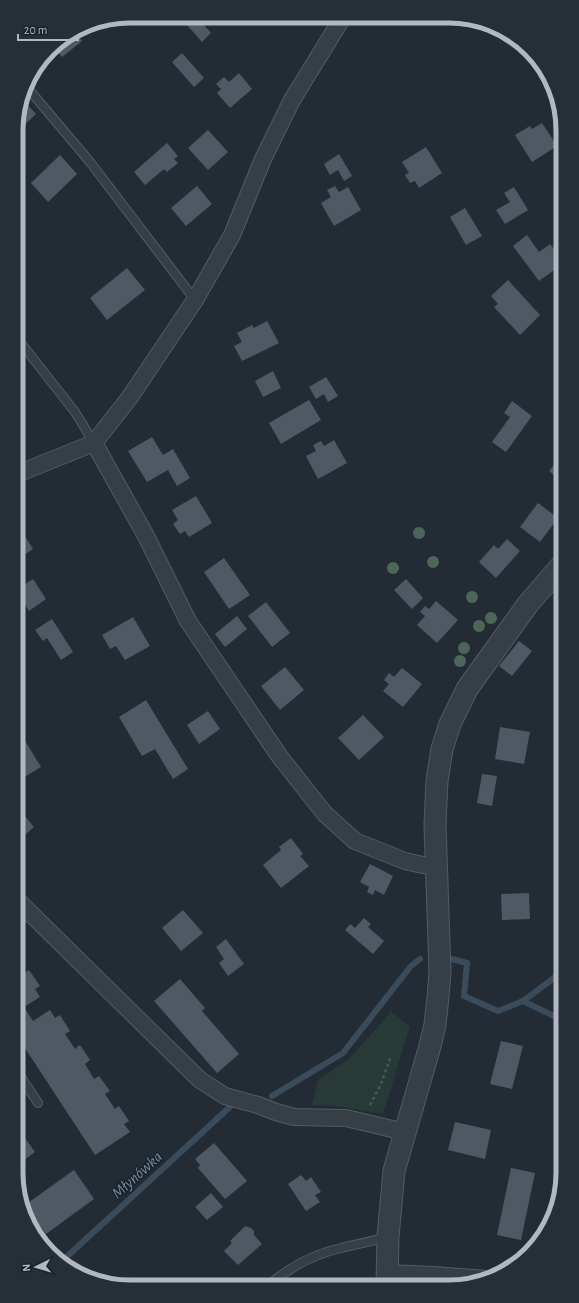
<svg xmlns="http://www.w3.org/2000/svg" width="579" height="1303" font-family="'Alegreya Sans',sans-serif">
<rect width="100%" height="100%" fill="#232c35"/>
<polygon fill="#273a38" points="391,1012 410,1026 383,1114 336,1106 312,1105 318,1080 349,1059"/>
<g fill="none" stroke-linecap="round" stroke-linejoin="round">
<g stroke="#3a4c5c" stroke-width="6">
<polyline points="452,959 467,963 464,996 498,1011 523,1001 562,972"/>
<polyline points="523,1001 562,1020"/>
<polyline points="272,1096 343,1053 411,966 420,959"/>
<polyline points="61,1262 231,1106"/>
</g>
</g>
<g fill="#4e5963">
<polygon points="179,16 196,16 211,33 202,42"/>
<polygon points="75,32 82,41 62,57 53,46"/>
<polygon points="182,53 204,78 194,87 172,62"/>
<polygon points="239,73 252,89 230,108 217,93 221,89 216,84 224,77 229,82"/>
<polygon points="549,83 559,100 557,104 544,87"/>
<polygon points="22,99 36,114 17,132 16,122"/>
<polygon points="542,123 557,146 532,162 515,135 530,126 532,129"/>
<polygon points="208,130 228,152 208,170 188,148"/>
<polygon points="167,143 178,156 174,159 178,163 167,172 164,169 145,185 134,172"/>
<polygon points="426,147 442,173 419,188 415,181 410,183 405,175 409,173 402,162"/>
<polygon points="339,154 352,176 344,181 338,170 330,175 324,164"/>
<polygon points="60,155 77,174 48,202 31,183"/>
<polygon points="197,186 212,204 186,226 171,208"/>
<polygon points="335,186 339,192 348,187 361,210 334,226 321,203 331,197 327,190"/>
<polygon points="514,187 528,210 505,224 496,210 510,202 504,193"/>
<polygon points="465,208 482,236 466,245 450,217"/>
<polygon points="527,235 539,252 550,244 560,257 560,266 539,281 513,246"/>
<polygon points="127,268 145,290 107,320 90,298"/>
<polygon points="508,280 540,315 520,335 494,307 498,304 491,296"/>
<polygon points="267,321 279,343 242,361 234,346 242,342 237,333 252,325 254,328"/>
<polygon points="273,371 281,388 263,397 255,381"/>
<polygon points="326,377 338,396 328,402 324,394 316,399 309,387"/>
<polygon points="309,400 321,420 281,444 269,423"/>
<polygon points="512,401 532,416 506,452 492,442 510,417 504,413"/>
<polygon points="152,437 163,455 173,449 190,478 177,486 168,470 147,482 128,451"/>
<polygon points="334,440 347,463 318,479 306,456 316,451 313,445 321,441 324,446"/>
<polygon points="560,458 560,480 549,471"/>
<polygon points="196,496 212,523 189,537 185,531 180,534 173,524 178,520 172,510"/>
<polygon points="538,503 558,518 540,542 520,527"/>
<polygon points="18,525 33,549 18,559"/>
<polygon points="507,539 520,551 496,578 479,562 494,545 498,549"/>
<polygon points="224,558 250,595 229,609 204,572"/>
<polygon points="33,579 46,599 29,611 18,594 18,589"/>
<polygon points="406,579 423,598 412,609 394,590"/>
<polygon points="436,601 458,620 437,643 417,625 425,616 420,612 425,606 429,609"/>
<polygon points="266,602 290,633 272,647 248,616"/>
<polygon points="237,616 247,629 225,647 215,634"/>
<polygon points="133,617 150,646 125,660 116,646 110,649 102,635"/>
<polygon points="52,619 73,652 61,660 47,638 43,641 35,630"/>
<polygon points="519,641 532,651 512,676 499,666"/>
<polygon points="285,667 304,690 280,710 261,686"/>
<polygon points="402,668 422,684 403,707 383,691 389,684 384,680 389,673 394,677"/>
<polygon points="146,700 188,769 173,779 155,749 142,756 119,717"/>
<polygon points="208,711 220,729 199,744 187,725"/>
<polygon points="363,715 384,737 359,760 338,738"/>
<polygon points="500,727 530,732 524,764 495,759"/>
<polygon points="21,734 41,767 18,781 18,736"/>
<polygon points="482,774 497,776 492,806 477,803"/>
<polygon points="19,809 34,827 19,840"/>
<polygon points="291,838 303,854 300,856 309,866 281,888 263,865 281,850 279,847"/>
<polygon points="370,864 393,876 384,895 375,890 373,895 367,892 369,887 360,882"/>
<polygon points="529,893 530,919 502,920 501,894"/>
<polygon points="183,910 203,933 181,951 162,928"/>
<polygon points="364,918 371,924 368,927 384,941 373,954 345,930 350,924 355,928"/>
<polygon points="226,939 244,964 228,976 219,963 224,959 216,947"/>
<polygon points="19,966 24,973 29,970 40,986 35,989 40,997 24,1007 33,1021 50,1010 55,1018 60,1015 70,1031 65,1034 75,1049 80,1045 90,1060 85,1064 94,1079 99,1076 110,1091 105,1094 115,1109 119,1106 129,1121 124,1124 130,1132 95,1155 19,1039"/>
<polygon points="180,979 205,1008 202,1011 239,1054 217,1073 154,1001"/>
<polygon points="501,1041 523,1046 512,1089 490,1084"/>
<polygon points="455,1122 491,1130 485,1159 448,1150"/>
<polygon points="20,1131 35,1152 20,1163"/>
<polygon points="214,1143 247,1181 225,1199 198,1168 200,1165 195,1159"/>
<polygon points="511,1168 535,1173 521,1240 497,1235"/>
<polygon points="74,1170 94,1199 46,1234 25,1205"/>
<polygon points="301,1175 306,1181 311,1177 321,1192 315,1195 320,1202 306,1211 288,1184"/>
<polygon points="211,1193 223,1207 207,1220 195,1207"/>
<polygon points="245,1226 251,1228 254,1231 254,1235 262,1244 238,1265 224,1251 232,1243 230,1241"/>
</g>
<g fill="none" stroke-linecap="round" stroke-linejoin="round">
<defs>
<g id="service">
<polyline points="26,86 90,162 195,300"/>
<polyline points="17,338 75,412 94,443"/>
<polyline points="19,1074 38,1103"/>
<path d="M 270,1284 C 290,1267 315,1254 341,1248 C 356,1244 371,1242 386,1237"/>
</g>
<g id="minor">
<polyline points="94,443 146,536 188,621 280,757 325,814 355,841 405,861 423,865 436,865"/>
<polyline points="17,474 94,443 130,397 195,300 232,235 263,159 292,100 343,17"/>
<polyline points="19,902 200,1080 225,1096 258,1105 276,1112 294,1117 346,1118 405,1132"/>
<polyline points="388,1273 434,1275 486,1279"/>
</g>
<polyline id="tertiary" points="387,1284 388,1237 394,1171 430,1046 435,1025 438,997 440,972 435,825 437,781 442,749 450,724 467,689 528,604 561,566"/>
</defs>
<use href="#service" stroke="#535c63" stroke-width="10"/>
<use href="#minor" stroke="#535c63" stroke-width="18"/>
<use href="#tertiary" stroke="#535c63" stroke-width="23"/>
<polyline stroke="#465757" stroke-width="2.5" stroke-dasharray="3 3" stroke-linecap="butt" points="370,1105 380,1086 391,1056"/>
<use href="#service" stroke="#363e46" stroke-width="8"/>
<use href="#minor" stroke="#363e46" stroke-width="16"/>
<use href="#tertiary" stroke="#363e46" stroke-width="21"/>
</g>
<g fill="#4e6659">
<circle cx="419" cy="533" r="6"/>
<circle cx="433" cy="562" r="6"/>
<circle cx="393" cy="568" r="6"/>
<circle cx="472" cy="597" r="6"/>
<circle cx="491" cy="618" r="6"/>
<circle cx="479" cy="626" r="6"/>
<circle cx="464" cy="648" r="6"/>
<circle cx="460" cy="661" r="6"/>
</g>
<g text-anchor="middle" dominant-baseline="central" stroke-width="3" stroke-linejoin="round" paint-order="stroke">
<g font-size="16" font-style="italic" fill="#748da2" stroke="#1b232a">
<text transform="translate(137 1175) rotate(-42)">Młynówka</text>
</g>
</g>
<path d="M0 0H579V1303H0ZM130 23H449A107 107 0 0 1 556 130V1173A107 107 0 0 1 449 1280H130A107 107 0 0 1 23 1173V130A107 107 0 0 1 130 23Z" fill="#272f36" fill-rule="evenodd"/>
<path fill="none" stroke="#b0b9c2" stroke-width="5" d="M130 23H449A107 107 0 0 1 556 130V1173A107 107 0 0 1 449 1280H130A107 107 0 0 1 23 1173V130A107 107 0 0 1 130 23Z"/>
<g transform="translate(36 1267) rotate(265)" stroke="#1b232a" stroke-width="3" paint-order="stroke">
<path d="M0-3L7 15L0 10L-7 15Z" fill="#b0b9c2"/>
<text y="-6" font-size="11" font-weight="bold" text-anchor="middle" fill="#b0b9c2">N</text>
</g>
<path d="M18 34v6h60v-6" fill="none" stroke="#b0b9c2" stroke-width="2"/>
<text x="24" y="34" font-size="12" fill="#b0b9c2" stroke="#1b232a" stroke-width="3" paint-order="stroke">20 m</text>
</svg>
